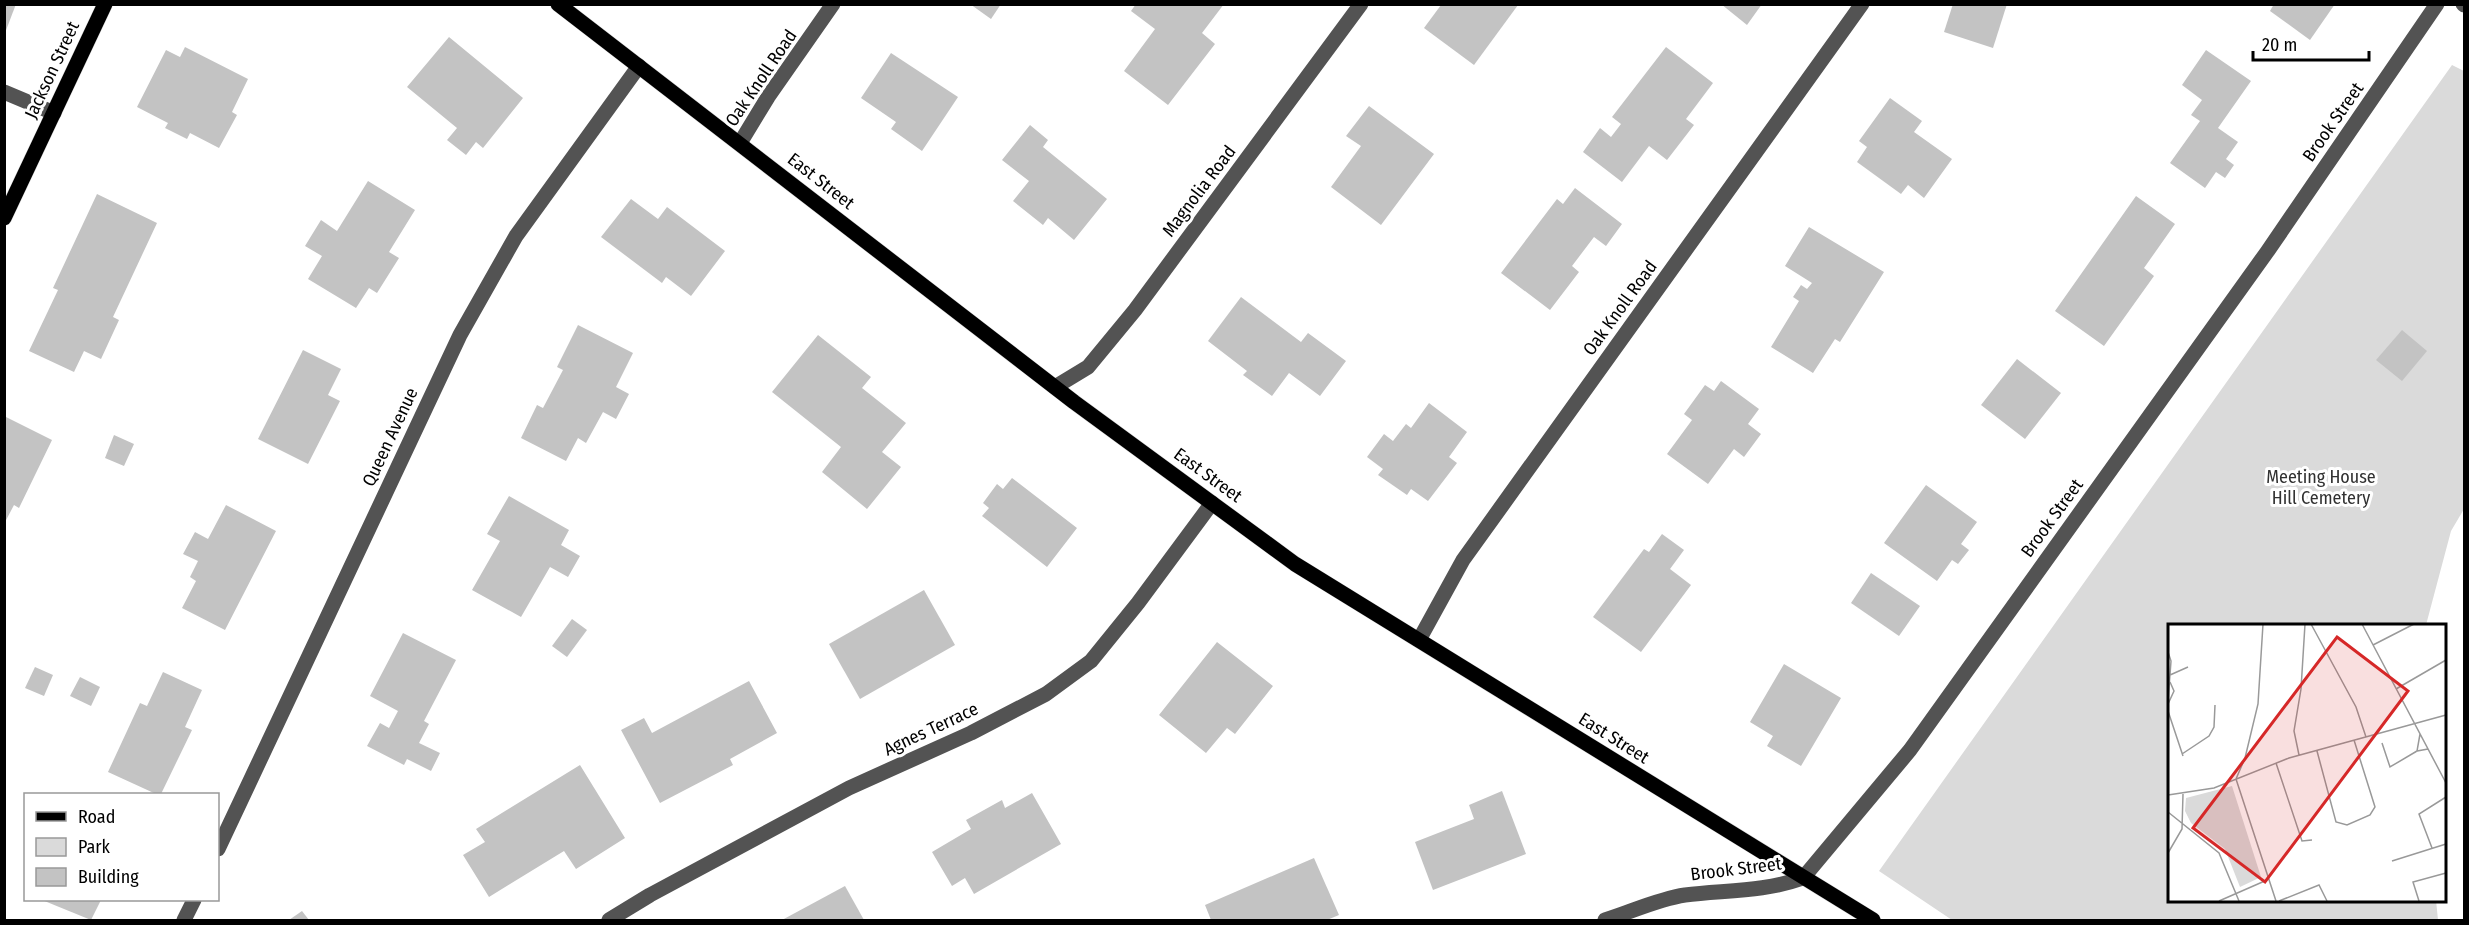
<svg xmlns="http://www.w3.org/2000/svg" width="2469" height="925" font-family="'Fira Sans Condensed',sans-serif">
<rect width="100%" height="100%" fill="#fff"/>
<polygon fill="#dadada" points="2452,65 2464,71 2464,509 2451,531 2426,625 2169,625 2169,900 2436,900 2438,920 1952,920 1879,871"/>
<g fill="#c3c3c3">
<polygon points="4,4 16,4 5,33 4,33"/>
<polygon points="970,4 1001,4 991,19"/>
<polygon points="1136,4 1224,4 1202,33 1215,44 1168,105 1124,71 1155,29 1131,11"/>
<polygon points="1721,4 1762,4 1747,25"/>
<polygon points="1953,4 2007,4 1993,48 1944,32"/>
<polygon points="2274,4 2335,4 2310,40 2270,11"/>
<polygon points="1441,5 1518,5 1474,65 1424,28"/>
<polygon points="449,37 523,98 483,148 476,142 466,155 447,140 457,128 407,87"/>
<polygon points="185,47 248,79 232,112 237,115 219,148 190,133 187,139 165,128 168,123 137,107 166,50 180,57"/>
<polygon points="1666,47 1713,83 1686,119 1694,125 1667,160 1649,146 1622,182 1583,152 1600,128 1611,137 1621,124 1612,117"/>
<polygon points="2206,50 2251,81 2218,128 2238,142 2226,159 2234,165 2225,178 2216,172 2205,188 2170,163 2200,121 2191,115 2202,100 2182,85"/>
<polygon points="891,53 958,97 922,151 891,129 896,122 861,98"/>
<polygon points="1890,98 1922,121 1914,132 1952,159 1924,198 1908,185 1901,194 1857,162 1867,147 1859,141"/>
<polygon points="1369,106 1434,154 1381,225 1331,187 1361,146 1346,136"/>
<polygon points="1030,125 1048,140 1043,147 1107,199 1074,240 1048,218 1043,225 1013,201 1029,181 1002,160"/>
<polygon points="368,181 415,210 389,252 399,258 377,293 369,288 356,308 308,279 322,256 305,246 321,220 337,231"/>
<polygon points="1575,188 1622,224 1606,246 1594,237 1572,266 1579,272 1550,310 1501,273 1557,199 1563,204"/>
<polygon points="97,194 157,223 113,317 119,320 101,359 84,351 74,372 29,351 58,290 53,288"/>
<polygon points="2136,196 2175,224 2144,268 2154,276 2104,346 2055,311"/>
<polygon points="631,199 658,219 667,207 725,251 691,296 666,277 662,283 601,237"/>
<polygon points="1809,227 1884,272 1840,342 1835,339 1813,373 1771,347 1799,301 1793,297 1801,285 1807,289 1812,283 1785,266"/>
<polygon points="1241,297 1301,342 1308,333 1346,361 1320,396 1289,373 1272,396 1243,375 1247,371 1208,341"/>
<polygon points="578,325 633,353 616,387 629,394 616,419 603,412 586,443 578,438 566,461 521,438 537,405 543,408 563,370 557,367"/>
<polygon points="2402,330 2427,351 2402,381 2376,360"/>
<polygon points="818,335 871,377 862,388 906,423 882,452 901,467 867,509 822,472 841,447 772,392"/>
<polygon points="303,350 341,369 328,395 340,401 308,464 258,439"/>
<polygon points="2017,359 2061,393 2025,439 1981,405"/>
<polygon points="1721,381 1759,409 1748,424 1761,434 1744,457 1734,449 1708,484 1667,454 1692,420 1684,414 1705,385 1714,391"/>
<polygon points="1429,403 1467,432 1449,457 1457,463 1428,501 1411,489 1407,495 1378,475 1383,469 1367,457 1384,434 1393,441 1406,424 1411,428"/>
<polygon points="4,416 52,440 19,508 14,505 4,524"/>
<polygon points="114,435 134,444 124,466 105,458"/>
<polygon points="1012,478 1077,528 1047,567 982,516 989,508 983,503 997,484 1003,489"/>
<polygon points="1926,485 1977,522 1961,544 1969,550 1958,564 1952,560 1937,581 1884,543"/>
<polygon points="509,496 569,530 561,545 580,556 568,577 550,567 521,617 472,590 500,541 487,534"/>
<polygon points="226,505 276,531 225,630 182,608 196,581 190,577 198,561 183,554 195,532 208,539"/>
<polygon points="1662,534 1684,550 1670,569 1691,585 1641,652 1593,617 1644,549 1649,552"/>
<polygon points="1871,573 1920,606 1899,636 1851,603"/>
<polygon points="924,590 955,645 860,699 829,644"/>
<polygon points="572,619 587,630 567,657 552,646"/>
<polygon points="403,633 456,660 424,721 429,724 419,743 440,753 431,771 407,759 404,765 367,746 380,723 389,728 398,711 370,696"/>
<polygon points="1217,642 1273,686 1235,734 1227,728 1206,753 1159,715"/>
<polygon points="1784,664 1841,698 1801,766 1767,746 1773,736 1750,722"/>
<polygon points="35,667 53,675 44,696 25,688"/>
<polygon points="163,672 202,690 185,727 192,730 161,794 156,794 108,772 140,703 147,706"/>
<polygon points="80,677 100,687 91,706 70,696"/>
<polygon points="749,681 777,733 730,759 733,765 660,803 621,730 644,718 652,733"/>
<polygon points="580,765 625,838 576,869 564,851 489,897 463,855 485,842 476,829"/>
<polygon points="1502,791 1526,854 1433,890 1415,842 1474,819 1469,805"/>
<polygon points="1032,793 1061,844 974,894 965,878 952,886 932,852 971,829 966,820 1002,800 1005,808"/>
<polygon points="1314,858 1339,915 1327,920 1211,920 1205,905"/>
<polygon points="845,886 864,920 782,920"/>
<polygon points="42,900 101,900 91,920"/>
<polygon points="302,911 309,920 289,920"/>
</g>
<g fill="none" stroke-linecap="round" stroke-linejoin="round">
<defs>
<g id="major">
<polyline points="558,4 1074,402 1295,564 1873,920"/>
<polyline points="4,218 105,4"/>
</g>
</defs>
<use href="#major" stroke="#dbdbdb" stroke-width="16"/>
<g stroke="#535353" stroke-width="15">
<polyline points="2463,4 2464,5"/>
<polyline points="4,92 54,113"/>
<polyline points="740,143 768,97 833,4"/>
<polyline points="1055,387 1088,367 1135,310 1361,4"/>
<polyline points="1419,640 1463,560 1862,4"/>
<polyline points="218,849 460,335 516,236 639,66"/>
<polyline points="184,920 194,900"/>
<polyline points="609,920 650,895 849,788 971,733 1046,694 1091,661 1138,603 1212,503"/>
<path d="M 1605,920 C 1631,912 1658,899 1685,895 C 1725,890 1764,892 1803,878 L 1910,750 L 2267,252 L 2437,4"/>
</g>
<use href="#major" stroke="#000" stroke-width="15"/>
</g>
<g text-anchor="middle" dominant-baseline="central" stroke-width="6" stroke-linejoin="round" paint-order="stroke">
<g font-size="18" fill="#000" stroke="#fff">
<text transform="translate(52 70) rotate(-65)">Jackson Street</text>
<text transform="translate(761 78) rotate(-56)">Oak Knoll Road</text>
<text transform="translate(2333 122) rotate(-55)">Brook Street</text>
<text transform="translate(821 181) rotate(38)">East Street</text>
<text transform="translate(1199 191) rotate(-53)">Magnolia Road</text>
<text transform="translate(1620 308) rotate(-54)">Oak Knoll Road</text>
<text transform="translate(390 437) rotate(-65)">Queen Avenue</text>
<text transform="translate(1208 475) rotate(36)">East Street</text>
<text transform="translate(2052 518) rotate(-54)">Brook Street</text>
<text transform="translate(931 729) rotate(-25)">Agnes Terrace</text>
<text transform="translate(1614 738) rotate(32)">East Street</text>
<text transform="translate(1736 869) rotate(-7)">Brook Street</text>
</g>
<g font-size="18" fill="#313131" stroke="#fff">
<text x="2321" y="477">Meeting House<tspan x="2321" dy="21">Hill Cemetery</tspan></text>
</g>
</g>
<g transform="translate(2168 624)">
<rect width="278" height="278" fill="#fff"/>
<path d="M 64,162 L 93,253 L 72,263 L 57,225 L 23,199 L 17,187 L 18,174 Z" fill="#dadada"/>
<path fill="none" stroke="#999" stroke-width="1.5" d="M 95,0 L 90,80 L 77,134 L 68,155 L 108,277M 143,0 L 188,83 L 198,113M 194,0 L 278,159M 205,21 L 246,0M 0,28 L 3,37 L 0,77M 2,51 L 20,43M 228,65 L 278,36M 0,80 L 6,67 L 2,58M 0,87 L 15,132M 252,110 L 249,127 L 260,125M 214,119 L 222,143 L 249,127M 149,127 L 168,198 L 179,201 L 202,191 L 207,183 L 186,116M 14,130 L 41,112 L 46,103 L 47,81M 131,131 L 126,107 L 133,65 L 137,0M 108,139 L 134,217 L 144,216M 0,171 L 46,164 L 121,134 L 278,91M 0,188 L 51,229 L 71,277M 264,224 L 251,190 L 278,173M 0,229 L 14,205 L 15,170M 224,237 L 278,220M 51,277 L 99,256M 111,277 L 151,261 L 159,277M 251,277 L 245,258 L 278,249"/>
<path fill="#d62828" fill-opacity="0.15" stroke="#d62828" stroke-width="3" d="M 169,13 L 240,67 L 97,258 L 25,204 Z"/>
<rect width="278" height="278" fill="none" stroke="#000" stroke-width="3"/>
</g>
<rect width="2469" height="925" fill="none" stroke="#000000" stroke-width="12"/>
<rect x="24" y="793" width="195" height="108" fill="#ffffff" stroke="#999999" stroke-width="1.5"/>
<rect x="36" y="812" width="30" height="9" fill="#000000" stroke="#999999" stroke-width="1.5"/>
<text x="78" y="823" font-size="18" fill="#000000">Road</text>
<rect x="36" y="838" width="30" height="18" fill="#dadada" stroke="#999999" stroke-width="1.5"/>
<text x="78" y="853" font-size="18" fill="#000000">Park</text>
<rect x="36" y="868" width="30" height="18" fill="#c3c3c3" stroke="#999999" stroke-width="1.5"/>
<text x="78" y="883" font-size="18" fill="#000000">Building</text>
<path d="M2253 51v9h116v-9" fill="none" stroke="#000000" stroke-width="3"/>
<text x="2262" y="51" font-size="18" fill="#000000" stroke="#ffffff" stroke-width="4.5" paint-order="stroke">20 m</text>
</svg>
